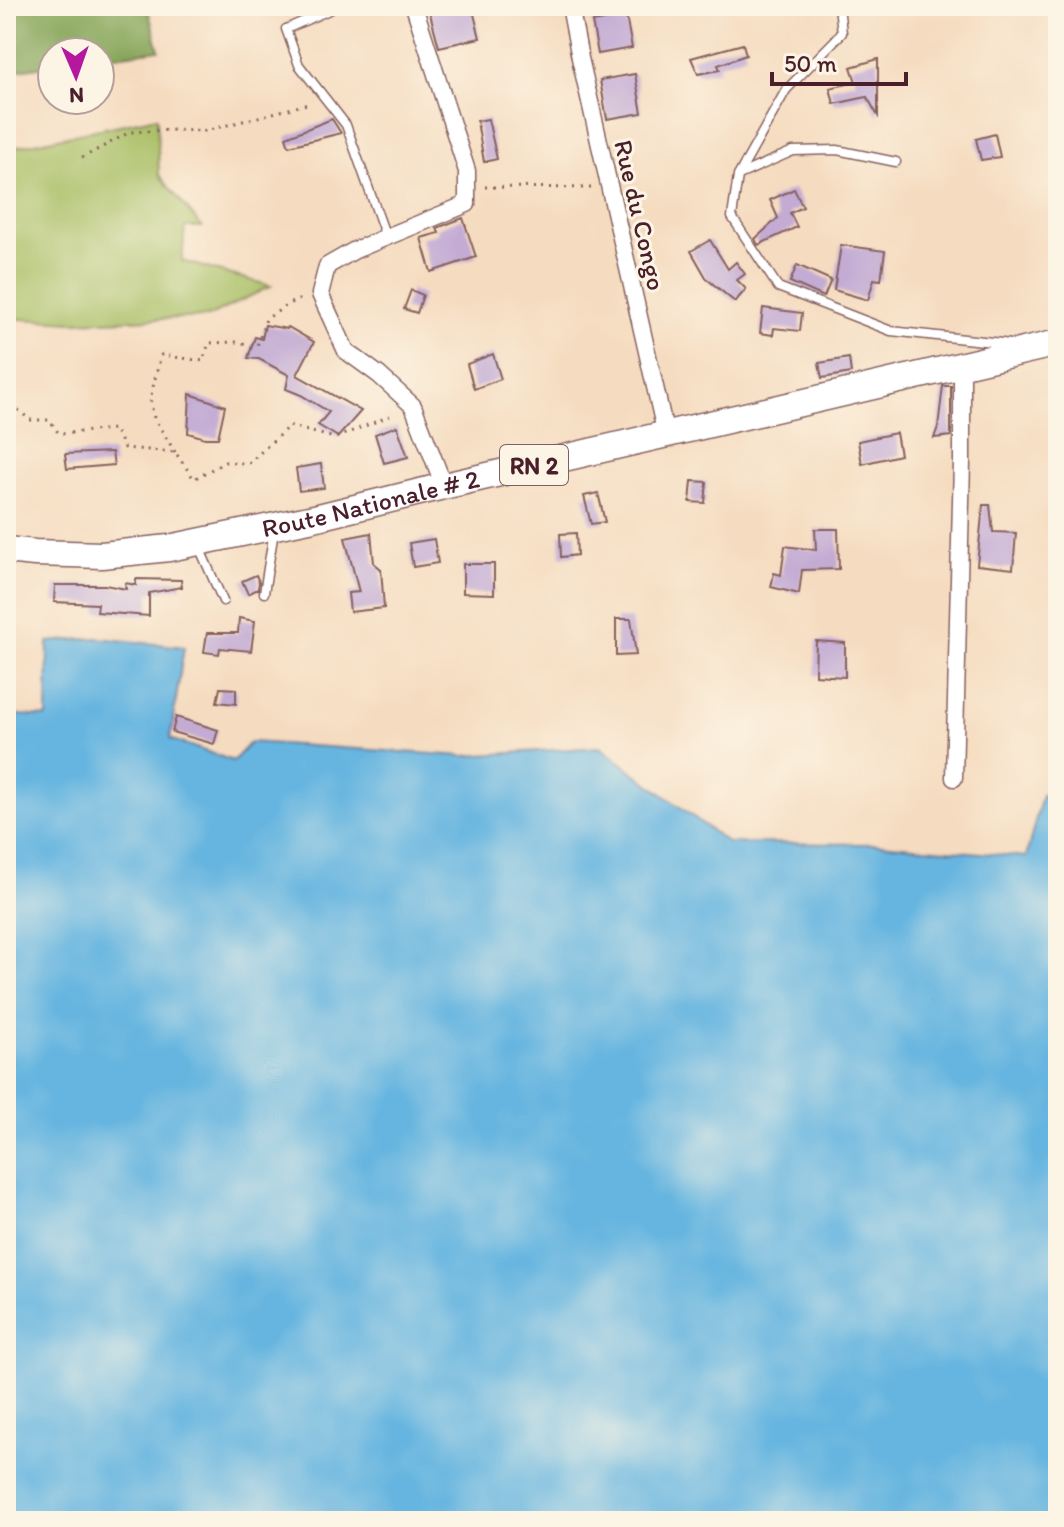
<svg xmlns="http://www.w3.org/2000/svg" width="1064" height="1527" font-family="Itim,sans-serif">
<rect width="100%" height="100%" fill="#fcf5e5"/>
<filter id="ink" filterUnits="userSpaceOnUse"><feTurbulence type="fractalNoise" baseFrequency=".0125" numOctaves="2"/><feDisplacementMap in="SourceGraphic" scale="16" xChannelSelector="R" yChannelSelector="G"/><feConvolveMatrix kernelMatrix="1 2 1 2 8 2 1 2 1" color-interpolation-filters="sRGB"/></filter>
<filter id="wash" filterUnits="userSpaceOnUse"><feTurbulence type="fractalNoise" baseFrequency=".006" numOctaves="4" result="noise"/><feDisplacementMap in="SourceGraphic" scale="32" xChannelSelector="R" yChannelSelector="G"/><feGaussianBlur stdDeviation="1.8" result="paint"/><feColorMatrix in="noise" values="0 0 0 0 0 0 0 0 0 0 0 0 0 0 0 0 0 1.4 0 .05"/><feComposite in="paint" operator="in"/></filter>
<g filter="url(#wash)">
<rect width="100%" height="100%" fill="#f5dbbf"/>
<polygon fill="#a7be63" stroke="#786e47" stroke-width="2" points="157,117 159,175 202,227 185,227 182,261 271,286 208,317 73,322 6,318 6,149"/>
<polygon fill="#85a559" stroke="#686242" stroke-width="2" points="6,6 147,6 159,50 100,58 100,52 52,52 52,65 6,72"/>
<polygon fill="#66b5e0" stroke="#586a86" stroke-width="2" points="98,638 184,647 170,739 233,761 251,742 464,756 600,747 728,843 879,844 1026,857 1042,795 1058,792 1058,1521 6,1521 6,714 47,717 48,642"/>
<g id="blocks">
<g fill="#c3abd4">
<polygon points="428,6 472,6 480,38 439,47"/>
<polygon points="626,16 632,48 598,54 592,22"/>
<polygon points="743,44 746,55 718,65 720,70 698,74 691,58"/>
<polygon points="878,59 878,116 867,97 834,104 830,88 856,82 851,67"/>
<polygon points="635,74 642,113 607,119 600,80"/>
<polygon points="332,119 341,133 289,146 286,137"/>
<polygon points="488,119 497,159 484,162 477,121"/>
<polygon points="995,134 1000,157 981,160 976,139"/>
<polygon points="794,189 803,207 790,213 797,227 758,245 755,239 778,218 770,200"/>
<polygon points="463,218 476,257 431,272 421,238 439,233 437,228"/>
<polygon points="710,240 728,269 736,262 745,274 737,280 746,289 735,302 707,279 691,251"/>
<polygon points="841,245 885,251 881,280 874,279 868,300 834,290"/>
<polygon points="797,265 831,280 824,297 790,282"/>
<polygon points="411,290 423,295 417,313 404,309"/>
<polygon points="763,308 802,313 800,331 774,328 773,335 760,333"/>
<polygon points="265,325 287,329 288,327 314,342 297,375 361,411 338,437 318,425 329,412 301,395 286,389 289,375 259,359 248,358 255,337 262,339"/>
<polygon points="493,354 501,379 474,389 467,364"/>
<polygon points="849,358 851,373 822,378 819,363"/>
<polygon points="943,386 951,386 951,436 934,438 938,427"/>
<polygon points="190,394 225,406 218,438 205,438 188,433"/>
<polygon points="397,426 408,457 384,463 375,434"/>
<polygon points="896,433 900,455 862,464 858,441"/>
<polygon points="112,452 114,465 67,469 65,454"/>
<polygon points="321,464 324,488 299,491 296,468"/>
<polygon points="692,481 707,482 705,503 690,502"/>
<polygon points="598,493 605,522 591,524 584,496"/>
<polygon points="983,505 990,505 993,532 1016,533 1013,569 977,565"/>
<polygon points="815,529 838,529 839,569 802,570 799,594 771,587 774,573 781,575 785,546 816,550"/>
<polygon points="371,533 374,563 381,569 384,608 350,612 348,593 359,592 345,538"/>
<polygon points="576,533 577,555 561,557 560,534"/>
<polygon points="434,539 438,563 413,567 409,543"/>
<polygon points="463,564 494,564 494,594 463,593"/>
<polygon points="256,575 259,582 258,589 248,594 242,581"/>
<polygon points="136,579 181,580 182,587 149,593 149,616 97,612 98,604 54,602 55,585 105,585 126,589 125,583 136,585"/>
<polygon points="239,618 255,621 251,651 220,648 219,654 204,652 207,633 238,633"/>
<polygon points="616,619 631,619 636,655 616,656"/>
<polygon points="816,641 845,643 845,677 815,675"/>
<polygon points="220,688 236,689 236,704 217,702"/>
<polygon points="176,717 218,730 214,744 172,732"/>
</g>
</g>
</g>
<g filter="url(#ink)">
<use href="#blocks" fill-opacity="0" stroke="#86615f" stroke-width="2"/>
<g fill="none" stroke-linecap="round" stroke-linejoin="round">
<defs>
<g id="lane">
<polyline points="338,6 286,29 299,65 346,125 386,237"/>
<polyline points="839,6 842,33 786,90 738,176 732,217 778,287 891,331 1011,344"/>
<polyline points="739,175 793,151 837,150 896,162"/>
<polyline points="199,547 223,601"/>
<polyline points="264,593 274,531"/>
</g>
<g id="street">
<polyline points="414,6 467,171 467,204 355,250 327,266 320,294 346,351 379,375 413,406 444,486"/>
<polyline points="570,6 580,58 666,435"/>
<polyline points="954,778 962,462 962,366"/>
</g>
<g id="primary">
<path id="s1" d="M 6,550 L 35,553 L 102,555 L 169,548 L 314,518 L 444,486 L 1058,343"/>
</g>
</defs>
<use href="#lane" stroke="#86615f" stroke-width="11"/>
<use href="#street" stroke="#86615f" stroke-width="19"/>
<use href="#primary" stroke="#86615f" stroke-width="29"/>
<g stroke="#86615f" stroke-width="3" stroke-dasharray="2 6" stroke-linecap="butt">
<polyline points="82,158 130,132 175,130 205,131 311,103"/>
<polyline points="485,187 593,188"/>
<polyline points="6,399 30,420 50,420 59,434 114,429 124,448 175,452 194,479 225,462 249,463 289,426 335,438 395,414"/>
<polyline points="175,452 154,418 150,399 161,355 203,361 209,343 237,342 257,346 266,319 292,302 305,298"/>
</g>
<use href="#lane" stroke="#fff" stroke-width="8"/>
<use href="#street" stroke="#fff" stroke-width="16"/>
<use href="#primary" stroke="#fff" stroke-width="26"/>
</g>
</g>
<g text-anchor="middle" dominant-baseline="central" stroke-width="6" stroke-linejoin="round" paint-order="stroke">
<rect fill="#fcf5e5" stroke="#7f5f63" stroke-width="2" x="500" y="445" width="68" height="40" rx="6"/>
<g font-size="24" font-weight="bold" fill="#4a1f2b">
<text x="534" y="465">RN 2</text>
</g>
<g font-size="26" fill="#4a1f2b" stroke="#fcf5e5">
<text transform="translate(640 215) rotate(77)">Rue du Congo</text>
<text stroke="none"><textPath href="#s1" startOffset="370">Route Nationale # 2</textPath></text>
</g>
</g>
<rect width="1064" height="1527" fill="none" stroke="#fcf5e5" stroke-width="32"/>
<g transform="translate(76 76) rotate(178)"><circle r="38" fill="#fcf5e5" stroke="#b59f9b" stroke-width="2"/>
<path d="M0-6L14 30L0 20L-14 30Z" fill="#b5179e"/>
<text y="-12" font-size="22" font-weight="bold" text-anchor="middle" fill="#4a1f2b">N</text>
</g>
<path d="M772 72v12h134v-12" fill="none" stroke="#4a1f2b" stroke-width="4"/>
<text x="784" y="72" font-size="24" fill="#4a1f2b" stroke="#fcf5e5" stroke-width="6" paint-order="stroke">50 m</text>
</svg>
